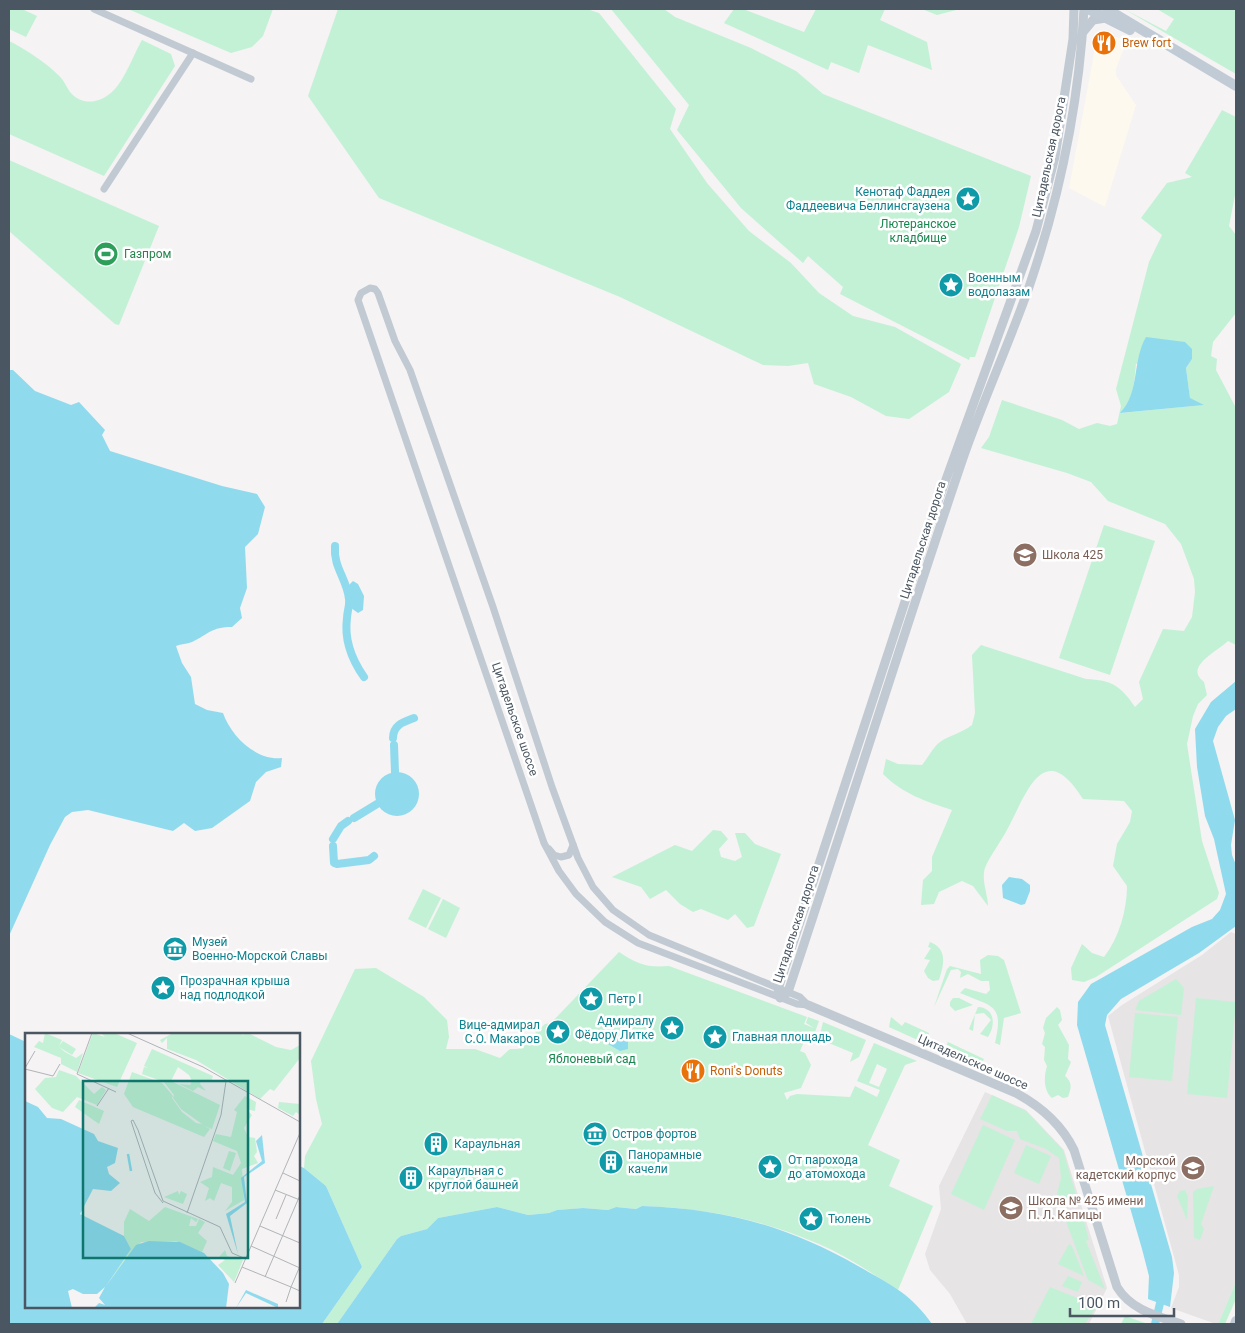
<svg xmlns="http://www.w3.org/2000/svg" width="1245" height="1333" font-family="Roboto,sans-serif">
<rect width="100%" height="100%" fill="#f5f3f3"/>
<polygon fill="#fdf9ef" points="1102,33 1127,40 1116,69 1116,75 1136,105 1105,207 1069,188 1095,48"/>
<g fill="#e6e4e5">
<polygon points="1231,932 1236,934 1236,1282 1218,1324 1216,1324 1171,1308 1179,1287 1179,1275 1108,1016 1122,1005 1202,955"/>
<polygon points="985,1092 1026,1110 1064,1150 1107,1288 1089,1324 967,1324 950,1294 930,1270 925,1254 941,1209 939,1186"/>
</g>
<g fill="#c3f1d5" fill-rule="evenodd">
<polygon points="9,9 22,9 37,16 26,37 9,29"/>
<polygon points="128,9 127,9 273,9 263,36 252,47 231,53"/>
<polygon points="338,9 587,9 599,13 676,109 670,129 707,183 749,231 791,263 819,293 853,316 895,327 961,364 949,392 909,419 886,416 851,397 814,384 808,363 788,366 763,365 620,297 379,198 308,96"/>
<polygon points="611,9 664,9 675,17 751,48 796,71 823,94 1031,176 1019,227 975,357 970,357 969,360 840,294 843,287 808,256 803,263 741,208 677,130 689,105"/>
<polygon points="734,9 743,9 804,32 816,9 885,9 880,20 927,42 932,70 868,45 859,73 831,62 828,70 724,23"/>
<polygon points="922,9 960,9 937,15"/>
<polygon points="1124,9 1166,31 1174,19 1157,9 1236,9 1236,74"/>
<path d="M 142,40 L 171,54 L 175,66 L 104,176 L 9,134 L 9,41 C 25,49 50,65 62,79 C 65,83 67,88 70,92 C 82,107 102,103 114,90 C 125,79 134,54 142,40 Z"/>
<path d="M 1222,110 L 1236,117 L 1236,190 L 1229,226 L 1236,235 L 1236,313 L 1213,342 L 1211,356 L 1217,359 L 1216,370 L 1236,408 L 1236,645 L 1228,641 C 1218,651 1183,667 1204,682 L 1207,695 L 1198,704 L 1193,716 L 1187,744 L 1202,841 L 1219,893 L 1217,899 L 1096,977 L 1084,982 L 1072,980 L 1071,968 L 1082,944 L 1092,953 L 1104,957 C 1119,938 1127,910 1127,886 L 1113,866 L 1117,844 L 1130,822 L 1132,811 L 1124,801 L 1083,799 C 1044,737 1027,792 1008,828 C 1002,840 989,857 985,868 C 981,880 988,895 988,906 L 973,886 L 962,881 L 939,892 L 934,904 L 921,905 L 923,880 L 932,871 L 932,857 L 952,810 C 925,801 903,794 883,774 L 886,759 L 898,764 L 922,765 C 928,758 933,747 940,742 C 950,735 962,733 972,725 L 975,713 L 972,655 L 981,645 L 1086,679 C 1112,680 1121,686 1135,707 L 1143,699 L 1139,682 L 1163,629 L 1184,631 L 1192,617 L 1195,592 L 1194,579 L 1181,544 L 1165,524 L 1108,501 L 1091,482 L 1067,473 L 981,448 L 989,437 L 1002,400 L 1062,420 L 1079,429 L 1097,423 L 1110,426 L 1117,424 L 1121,406 L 1116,389 L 1149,262 L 1162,235 L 1141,218 L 1167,183 L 1192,177 L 1185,173 ZM 1192,359 L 1186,368 L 1190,399 L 1203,405 L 1121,413 C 1134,397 1134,384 1136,364 Z"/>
<polygon points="9,160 159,226 119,325 115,324 9,231"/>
<polygon points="1104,525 1155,541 1110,675 1059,658"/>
<polygon points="713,830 721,831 728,839 719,849 721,857 735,861 742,857 735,833 745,833 755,844 781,854 754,926 747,928 735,914 728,920 701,909 693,912 680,904 666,890 650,899 641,887 612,877 675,845 692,851"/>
<polygon points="423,889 441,898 426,928 408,919"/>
<polygon points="443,899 460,908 446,938 428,929"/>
<path d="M 930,942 C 948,949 944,965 939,980 L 933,981 L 928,978 L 924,971 L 930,960 L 924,959 L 931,948 L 928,947 Z"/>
<path d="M 619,952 C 637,964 647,968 669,966 L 807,1017 L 804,1024 L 814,1028 L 806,1023 L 808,1017 L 819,1021 L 815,1032 L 811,1031 L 809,1036 L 812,1037 L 811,1039 L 806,1037 L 800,1051 L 805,1053 L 811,1065 L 801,1088 L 784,1093 L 787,1100 L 790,1096 L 797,1094 L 850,1097 L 855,1086 L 877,1097 L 880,1090 L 857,1081 L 874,1043 L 917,1061 L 905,1065 L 868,1145 L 900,1160 L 889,1186 L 933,1206 L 898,1290 C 873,1274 847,1256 819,1244 C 761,1219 704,1208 642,1206 L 636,1209 L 616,1207 L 608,1210 L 583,1208 L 557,1210 L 549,1213 L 528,1215 L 497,1207 L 438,1218 L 427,1229 L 401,1236 L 397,1239 L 337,1324 L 322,1324 L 362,1267 L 326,1186 L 304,1168 L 305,1156 L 322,1124 L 316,1099 L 311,1061 L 355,969 L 376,968 L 424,997 L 447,1020 L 449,1037 L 446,1049 L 475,1049 L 500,1058 L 510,1049 L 518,1049 L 545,1024 L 551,1023 ZM 877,1064 L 887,1069 L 879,1087 L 869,1083 Z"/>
<path d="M 988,955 L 998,956 L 1004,960 L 1021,1013 L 1004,1018 L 1000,1045 L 995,1043 C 1004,1004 993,1007 960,993 L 965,988 L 986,994 L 990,990 L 989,981 L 981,981 L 968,974 L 960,978 L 961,972 L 958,969 L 951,970 L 934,1007 L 947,969 L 950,966 L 981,974 L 980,960 Z"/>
<polygon points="1176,979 1184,988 1181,1015 1135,1010 1139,1001"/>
<polygon points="953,998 959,998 973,1005 955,1011 950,1006 950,1002"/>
<polygon points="1196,998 1236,1002 1227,1098 1187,1094"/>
<path d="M 978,1007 C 995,1008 996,1025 988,1037 L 980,1034 L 991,1020 L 984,1013 L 975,1014 L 973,1031 L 969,1029 Z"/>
<path d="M 1057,1007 L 1060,1010 L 1062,1020 L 1058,1025 L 1069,1045 L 1068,1059 L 1071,1062 L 1065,1076 C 1073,1083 1071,1088 1068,1097 L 1063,1098 L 1058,1095 L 1052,1098 C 1043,1090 1044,1076 1047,1066 L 1044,1060 L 1045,1047 L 1042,1044 L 1045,1033 L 1043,1028 L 1046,1018 Z"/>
<polygon points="1135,1013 1178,1017 1172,1081 1129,1077"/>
<polygon points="891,1017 902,1026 905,1022 929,1033 926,1041 922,1042 889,1027"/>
<polygon points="823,1022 866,1040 859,1057 850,1062 853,1053 819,1039"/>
<polygon points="948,1042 984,1059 979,1069 969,1064 970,1060 944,1051"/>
<path d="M 992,1095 L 1026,1111 L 1063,1150 L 1079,1205 C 1067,1208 1064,1204 1057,1194 L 1061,1178 L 1059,1158 L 1046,1149 L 1020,1139 L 1017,1131 L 1007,1131 L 980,1119 Z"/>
<polygon points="983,1125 1015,1140 984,1210 951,1194"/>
<polygon points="1026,1145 1051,1156 1039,1184 1014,1173"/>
<polygon points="1214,1186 1201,1224 1204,1229 1200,1240 1194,1238 1193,1192 1197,1189"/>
<polygon points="1185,1190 1188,1197 1187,1220 1177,1196 1180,1191"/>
<polygon points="1081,1210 1089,1240 1086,1241 1105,1289 1088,1280 1064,1216"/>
<polygon points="1069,1244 1072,1246 1084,1276 1058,1264"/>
<polygon points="1068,1276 1082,1282 1078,1292 1062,1286"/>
<polygon points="1236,1282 1236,1299 1225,1324 1218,1324"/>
<polygon points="1050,1287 1097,1306 1085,1324 1031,1324"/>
<polygon points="1125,1316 1148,1324 1121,1324"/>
</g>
<g fill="#90daee">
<path d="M 1146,337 L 1185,342 L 1192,349 L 1192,359 L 1186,368 L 1190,398 L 1204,405 L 1120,413 C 1140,393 1132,361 1146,337 Z"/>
<path d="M 9,370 L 13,370 L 35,391 L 71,405 L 79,402 L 105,430 L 102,435 L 110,451 L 222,486 L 257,494 L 265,507 L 258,534 L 245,547 L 247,588 L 240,608 L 242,618 L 232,627 C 211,627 209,634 192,642 C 187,644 181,644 176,646 L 182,663 L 191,677 L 195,704 L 207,710 L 223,713 C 231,736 256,761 282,758 L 281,767 L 266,772 L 256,782 L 250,801 L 212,828 L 195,831 L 184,823 L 173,831 L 88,810 L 72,812 L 65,817 L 50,845 L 9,936 Z"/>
<polygon points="353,581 358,584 364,596 363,610 358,613 347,605 345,589"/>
<polygon points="1236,681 1236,709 1226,716 1218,727 1213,741 1235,820 1231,845 1232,855 1236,865 1236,926 1199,953 1121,999 1107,1015 1105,1025 1172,1257 1174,1273 1170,1307 1148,1299 1149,1276 1142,1249 1077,1025 1078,1002 1091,984 1192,927 1212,919 1220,910 1226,894 1214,839 1205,816 1197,767 1195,729 1211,702"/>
<circle cx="397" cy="794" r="22"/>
<polygon points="1009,877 1022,879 1030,885 1030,891 1025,904 1021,905 1003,898 1002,885"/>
<polygon points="9,1034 26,1042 26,1307 299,1307 299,1166 304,1168 326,1186 362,1267 322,1324 9,1324"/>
<polygon points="615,1035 628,1041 628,1049 620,1051 608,1044 610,1037"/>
<path d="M 642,1206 C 725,1209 785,1225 858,1266 C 891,1285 910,1293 932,1324 L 337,1324 L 397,1239 L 401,1236 L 427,1229 L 438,1218 L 497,1207 L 528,1215 L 549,1213 L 557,1210 L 583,1208 L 608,1210 L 616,1207 L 636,1209 Z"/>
</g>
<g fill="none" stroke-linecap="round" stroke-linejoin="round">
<g stroke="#90daee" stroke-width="8">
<path d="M 335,546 C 333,567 347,579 349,599 C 350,605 347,612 347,618 C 344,640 352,660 364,677"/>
<path d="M 393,738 C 393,725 403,722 414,718"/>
<polyline points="394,745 395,772"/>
<polyline points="354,818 377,804"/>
<polyline points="333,839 341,826 348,821"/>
<polyline points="333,846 334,863 337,864 369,860 374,856"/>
<polyline points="1155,1324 1162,1295"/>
</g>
<g stroke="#c1cad2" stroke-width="7">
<polyline points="94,9 251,79"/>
<polyline points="104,189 193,53"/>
<polygon points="370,288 375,289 378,293 395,341 410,370 493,607 552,787 578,858 593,887 613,910 649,935 800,997 808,1005 797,1004 638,943 605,922 576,894 559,871 544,843 358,300 361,293"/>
<polyline points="549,849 554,855 561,857 569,855 573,845"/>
</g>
<g stroke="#c1cad2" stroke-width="9">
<path d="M 1074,9 L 1073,39 L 1055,157 L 1036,231 L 936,507 L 778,989 L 780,998 L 788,992 C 847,816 902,638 962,461 C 982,403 1008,346 1029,287 C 1059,199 1079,102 1084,9"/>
<polyline points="1083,32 1093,20 1106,18"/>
<path d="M 808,1005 L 1016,1093 C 1040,1106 1062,1125 1074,1150 L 1117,1287 C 1131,1310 1157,1316 1181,1324"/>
</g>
<g stroke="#c1cbd6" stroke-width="10">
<polyline points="1088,9 1130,30"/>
<polyline points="1107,9 1236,86"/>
<polyline points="1235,1324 1236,1321"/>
</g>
</g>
<defs>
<symbol id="restaurant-disc" viewBox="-11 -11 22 22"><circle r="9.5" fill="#e8710a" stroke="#fff"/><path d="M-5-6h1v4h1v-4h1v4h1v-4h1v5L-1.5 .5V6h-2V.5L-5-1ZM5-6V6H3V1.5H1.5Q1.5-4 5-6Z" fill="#fff"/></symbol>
<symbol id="sight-disc" viewBox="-11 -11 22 22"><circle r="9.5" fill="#0f9aa8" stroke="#fff"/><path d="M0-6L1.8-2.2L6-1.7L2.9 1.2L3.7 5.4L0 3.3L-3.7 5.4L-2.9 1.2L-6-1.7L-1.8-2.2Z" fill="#fff"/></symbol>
<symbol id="stadium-disc" viewBox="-11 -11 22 22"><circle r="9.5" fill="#2e9e5b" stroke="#fff"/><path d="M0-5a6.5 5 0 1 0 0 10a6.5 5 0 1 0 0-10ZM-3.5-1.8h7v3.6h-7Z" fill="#fff"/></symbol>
<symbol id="school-disc" viewBox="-11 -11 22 22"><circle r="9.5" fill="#8d6e63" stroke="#fff"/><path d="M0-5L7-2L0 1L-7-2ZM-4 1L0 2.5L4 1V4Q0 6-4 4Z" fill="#fff"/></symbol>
<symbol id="museum-disc" viewBox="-11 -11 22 22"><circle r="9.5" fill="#0f9aa8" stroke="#fff"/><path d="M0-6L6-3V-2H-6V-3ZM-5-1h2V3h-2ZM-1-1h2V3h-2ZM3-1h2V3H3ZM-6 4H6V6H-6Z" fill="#fff"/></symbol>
<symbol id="building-disc" viewBox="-11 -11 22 22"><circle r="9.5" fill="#0f9aa8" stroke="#fff"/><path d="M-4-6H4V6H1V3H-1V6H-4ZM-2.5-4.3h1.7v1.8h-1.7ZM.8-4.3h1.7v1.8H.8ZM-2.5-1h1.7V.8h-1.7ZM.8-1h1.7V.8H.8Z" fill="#fff"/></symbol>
</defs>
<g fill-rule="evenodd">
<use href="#restaurant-disc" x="1090" y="29" width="28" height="28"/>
<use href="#sight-disc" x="954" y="185" width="28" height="28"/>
<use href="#stadium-disc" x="92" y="240" width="28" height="28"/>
<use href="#sight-disc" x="937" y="271" width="28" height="28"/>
<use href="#school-disc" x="1011" y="541" width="28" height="28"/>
<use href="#museum-disc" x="161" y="935" width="28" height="28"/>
<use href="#sight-disc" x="149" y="974" width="28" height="28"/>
<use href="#sight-disc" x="577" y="985" width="28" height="28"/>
<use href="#sight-disc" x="658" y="1014" width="28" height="28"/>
<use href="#sight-disc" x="544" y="1018" width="28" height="28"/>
<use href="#sight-disc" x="701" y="1023" width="28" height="28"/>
<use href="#restaurant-disc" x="679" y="1057" width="28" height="28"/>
<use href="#museum-disc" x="581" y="1120" width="28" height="28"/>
<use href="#building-disc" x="422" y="1130" width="28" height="28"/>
<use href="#building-disc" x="597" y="1148" width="28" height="28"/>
<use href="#sight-disc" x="756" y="1153" width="28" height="28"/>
<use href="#school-disc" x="1179" y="1154" width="28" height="28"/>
<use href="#building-disc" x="397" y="1164" width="28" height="28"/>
<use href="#school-disc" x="997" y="1194" width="28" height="28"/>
<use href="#sight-disc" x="797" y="1205" width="28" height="28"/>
</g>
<g text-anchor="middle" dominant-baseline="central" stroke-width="5" stroke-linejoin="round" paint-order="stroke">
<g font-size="12" fill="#c56008" stroke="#fff" text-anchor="start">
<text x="1122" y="43">Brew fort</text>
<text x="710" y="1071">Roni's Donuts</text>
</g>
<g font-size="12" fill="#4a5661" stroke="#fff">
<text transform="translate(1049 157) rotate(-78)">Цитадельская дорога</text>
<text transform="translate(923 540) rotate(-72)">Цитадельская дорога</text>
<text transform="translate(515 719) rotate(71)">Цитадельское шоссе</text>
<text transform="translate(796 924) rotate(-72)">Цитадельская дорога</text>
<text transform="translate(973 1062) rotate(24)">Цитадельское шоссе</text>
</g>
<g font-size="12" fill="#0d838f" stroke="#fff" text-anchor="start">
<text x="950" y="192" text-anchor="end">Кенотаф Фаддея<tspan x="950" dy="14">Фаддеевича Беллинсгаузена</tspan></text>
<text x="968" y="278">Военным<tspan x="968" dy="14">водолазам</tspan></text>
<text x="192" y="942">Музей<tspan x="192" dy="14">Военно-Морской Славы</tspan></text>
<text x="180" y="981">Прозрачная крыша<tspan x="180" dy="14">над подлодкой</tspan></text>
<text x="608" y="999">Петр I</text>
<text x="654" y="1021" text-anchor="end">Адмиралу<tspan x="654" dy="14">Фёдору Литке</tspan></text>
<text x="540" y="1025" text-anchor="end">Вице-адмирал<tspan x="540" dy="14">С.О. Макаров</tspan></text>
<text x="732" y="1037">Главная площадь</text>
<text x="612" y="1134">Остров фортов</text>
<text x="454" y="1144">Караульная</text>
<text x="628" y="1155">Панорамные<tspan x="628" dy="14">качели</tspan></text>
<text x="788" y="1160">От парохода<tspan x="788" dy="14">до атомохода</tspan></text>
<text x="428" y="1171">Караульная с<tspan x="428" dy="14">круглой башней</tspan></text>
<text x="828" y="1219">Тюлень</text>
</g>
<g font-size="12" fill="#17864f" stroke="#fff">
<text x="918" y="224">Лютеранское<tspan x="918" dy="14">кладбище</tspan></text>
<text x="592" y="1059">Яблоневый сад</text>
</g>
<g font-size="12" fill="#27864d" stroke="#fff" text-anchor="start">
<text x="124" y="254">Газпром</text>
</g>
<g font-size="12" fill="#785e54" stroke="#fff" text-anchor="start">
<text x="1042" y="555">Школа 425</text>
<text x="1176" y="1161" text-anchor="end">Морской<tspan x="1176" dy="14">кадетский корпус</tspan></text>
<text x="1028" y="1201">Школа № 425 имени<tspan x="1028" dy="14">П. Л. Капицы</tspan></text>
</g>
</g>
<g transform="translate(25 1033)">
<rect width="275" height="275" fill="#f5f3f3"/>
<path d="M 20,0 L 37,7 L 34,13 L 38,8 L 51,16 L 47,22 L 34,14 L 40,19 L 51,25 L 58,20 L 52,39 L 36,31 L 36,25 L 9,14 L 14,8 L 18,10 ZM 68,0 L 80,4 L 76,0 L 89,0 L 112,10 L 92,54 L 53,40 ZM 148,0 L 216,0 L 219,3 L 217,0 L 223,0 L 251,14 L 266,17 L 275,12 L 275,25 L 249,58 L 245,56 L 235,66 L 171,27 L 142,16 L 142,5 L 137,10 L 135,7 ZM 127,16 L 188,43 L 186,49 L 176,48 L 175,51 L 181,58 L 173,54 L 168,58 L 154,51 L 165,52 L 167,48 L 164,42 L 153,34 L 146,48 L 195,72 L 187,96 L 179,93 L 185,96 L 179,104 L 108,74 L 99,61 L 107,39 L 137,50 L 148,63 L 147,65 L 157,79 L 171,90 L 177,91 L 156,76 L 148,65 L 149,62 L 139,49 L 117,41 L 119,34 L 123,35 L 119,33 ZM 34,37 L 51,43 L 69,61 L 77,54 L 81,57 L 72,72 L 52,64 L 38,79 L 27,75 L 10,56 L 20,45 L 31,44 ZM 220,63 L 231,69 L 230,78 L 221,76 L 227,82 L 219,95 L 223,104 L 230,105 L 232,119 L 229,123 L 233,130 L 217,136 L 219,167 L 200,178 L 207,169 L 207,154 L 196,150 L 189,168 L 185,165 L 180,168 L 184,155 L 175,149 L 187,144 L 188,134 L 208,142 L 216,130 L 212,118 L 188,108 L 191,101 L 206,104 L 212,79 L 209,77 ZM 54,67 L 79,78 L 74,91 L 50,74 ZM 254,69 L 275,71 L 275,82 L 271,79 L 268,83 L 253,75 ZM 204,118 L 211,120 L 205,138 L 198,135 ZM 153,158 L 154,162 L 156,158 L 162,161 L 158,171 L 139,164 ZM 140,174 L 173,186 L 171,189 L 166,185 L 164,193 L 171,193 L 174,186 L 180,189 L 173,200 L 182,208 L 177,219 L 151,208 L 116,209 L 80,253 L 106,216 L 99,203 L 99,189 L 105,176 L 124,188 ZM 200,217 L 202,223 L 218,227 L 209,249 L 193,232 L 200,227 L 194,224 Z" fill="#c3f1d5"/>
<path d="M 0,68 L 13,74 L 22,85 L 36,86 L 69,101 L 73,108 L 93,115 L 90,130 L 82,134 L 84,141 L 95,150 L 86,158 L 68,156 L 55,181 L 99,203 L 106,216 L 81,253 L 111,212 L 124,208 L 155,209 L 179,220 L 198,240 L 204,251 L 201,275 L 69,275 L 74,270 L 80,272 L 74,265 L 80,254 L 72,261 L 58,261 L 48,256 L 43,258 L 47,275 L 0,275 ZM 237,102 L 240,130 L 219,144 L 222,170 L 205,183 L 213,221 L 201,181 L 220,169 L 216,145 L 237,128 L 231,108 ZM 221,257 L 253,271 L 253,275 L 221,260 L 211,275 Z" fill="#90daee"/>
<path fill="none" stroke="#90daee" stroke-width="2.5" d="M 103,121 L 106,138"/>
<path fill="none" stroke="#b1b4b9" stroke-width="1" d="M 67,0 L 52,41 L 91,59M 102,0 L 178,34 L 275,89M 0,35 L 10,18M 0,36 L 28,43 L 35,31M 72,73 L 84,55M 106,88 L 108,87 L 113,97 L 138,168 L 195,194 L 207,220 L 221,226M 106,88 L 130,160 L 138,170M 275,100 L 217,234 L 266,254 L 275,233M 258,140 L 275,148M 250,157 L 275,167M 162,180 L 196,82 L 201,48M 251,186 L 261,162M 235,193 L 275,210M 226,213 L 275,235M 240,244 L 275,162M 210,250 L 217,234M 261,269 L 266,254 L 275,258"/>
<path fill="#0f766e" fill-opacity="0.15" stroke="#0f766e" stroke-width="2.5" d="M 58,48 L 223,48 L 223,225 L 58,225 Z"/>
<rect width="275" height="275" fill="none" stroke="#4a5661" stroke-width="2.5"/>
</g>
<rect width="1245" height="1333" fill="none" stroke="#4a5661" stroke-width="20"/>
<path d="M1070 1308v8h104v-8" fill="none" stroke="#4a5661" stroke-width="2.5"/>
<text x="1078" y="1308" font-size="15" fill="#4a5661" stroke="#ffffff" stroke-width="4" paint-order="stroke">100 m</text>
</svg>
